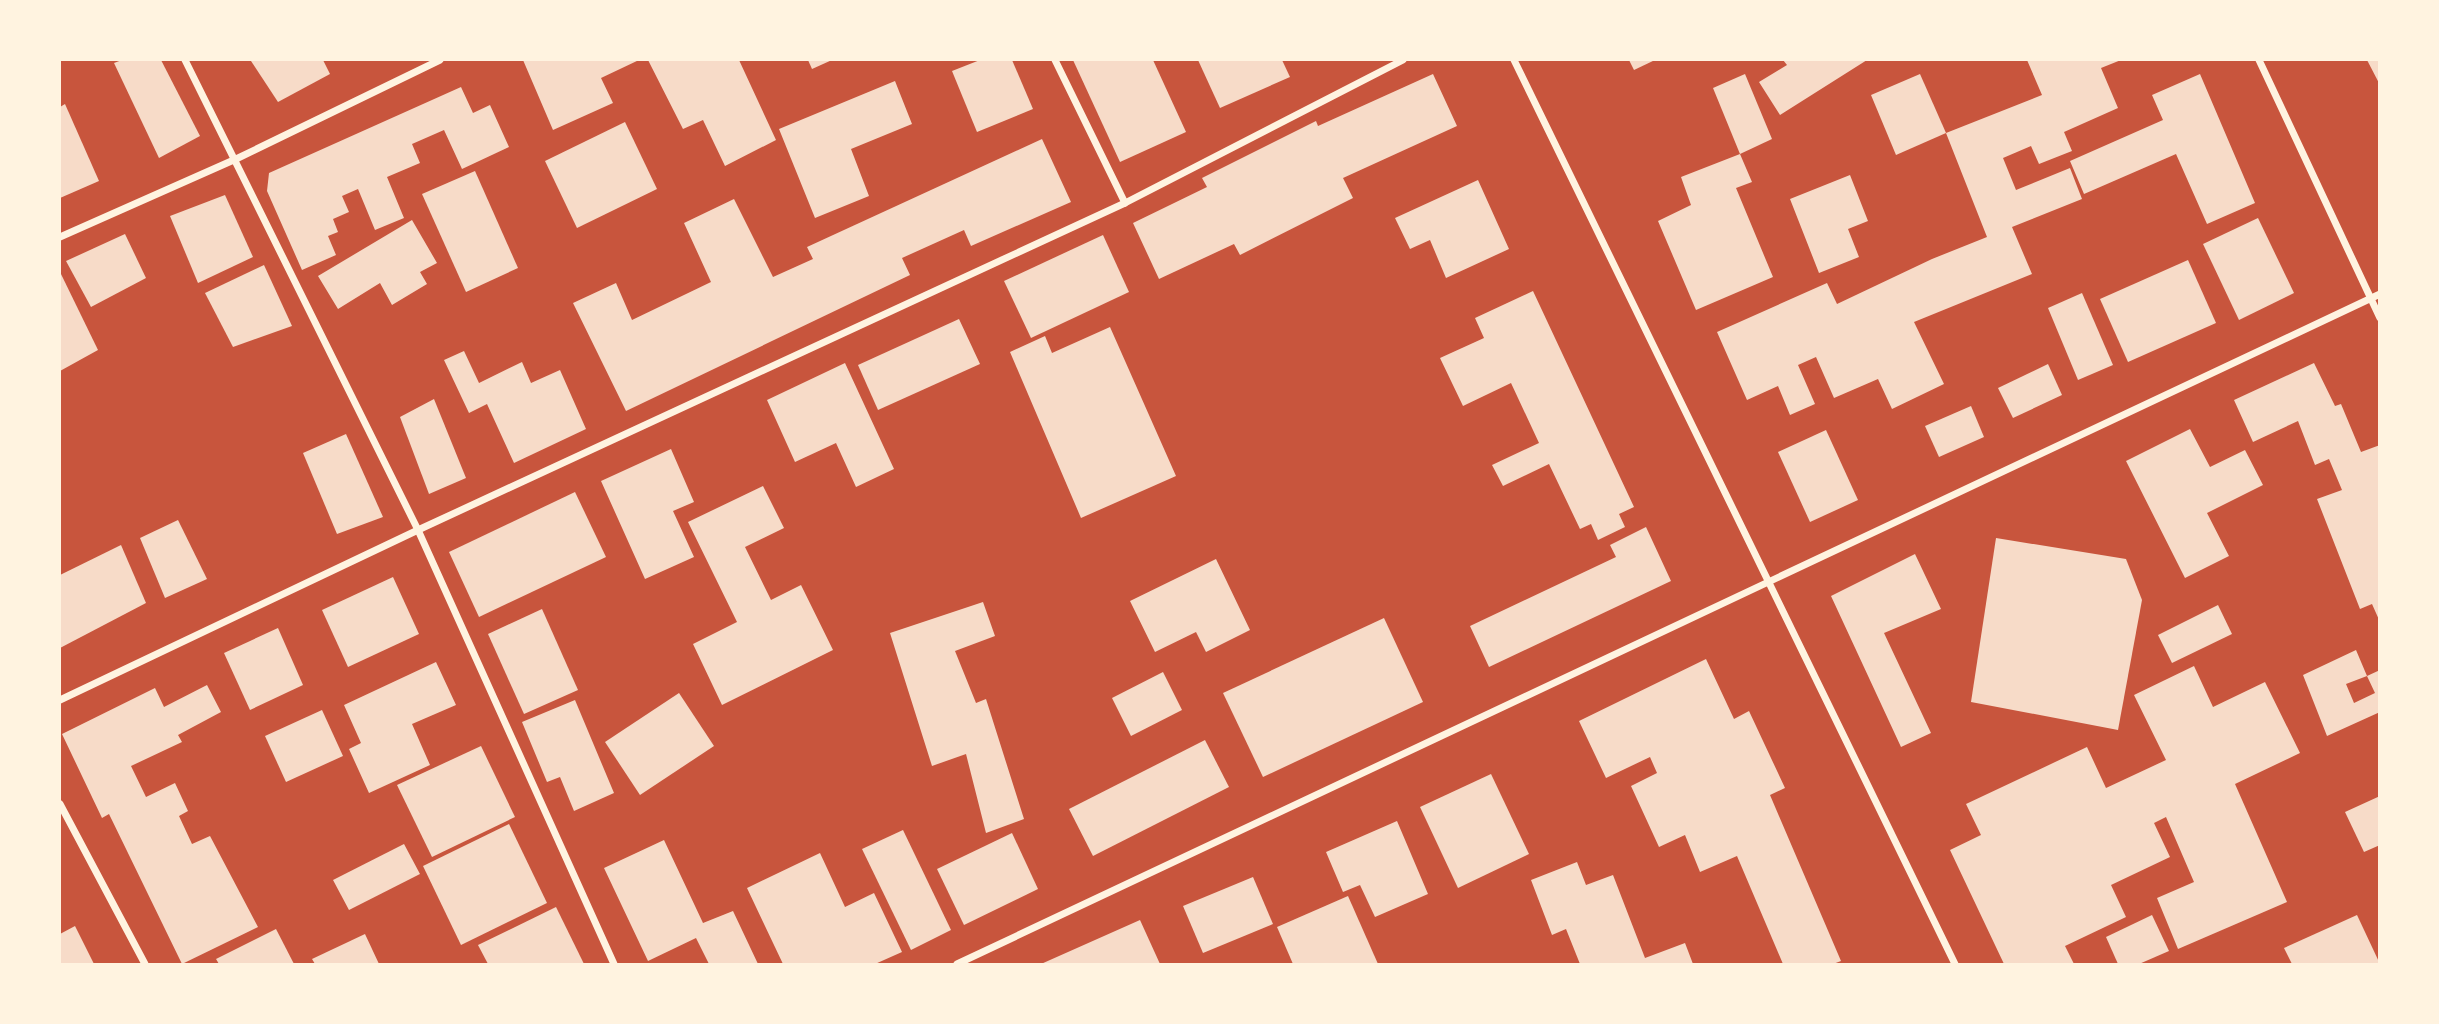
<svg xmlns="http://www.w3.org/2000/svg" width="2439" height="1024" font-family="'Roboto Condensed',sans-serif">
<rect width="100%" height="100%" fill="#c8553d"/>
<g fill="#f7dbc8">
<polygon points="122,60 161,60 200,136 159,158 114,63"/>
<polygon points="254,60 323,60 330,74 278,102 251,61"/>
<polygon points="523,60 639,60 601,78 613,103 553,130"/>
<polygon points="648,60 739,60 776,140 725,166 703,120 683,129"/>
<polygon points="808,60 832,60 812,69"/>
<polygon points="980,60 1012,60 1033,109 977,132 952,71"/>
<polygon points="1073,60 1153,60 1186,132 1120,162"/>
<polygon points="1198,60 1282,60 1290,77 1220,108"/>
<polygon points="1629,60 1655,60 1634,70"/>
<polygon points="1783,60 1867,60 1780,115 1759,82 1787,65"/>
<polygon points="2027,60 2121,60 2101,68 2118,108 2064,132 2072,151 2039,164 2031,146 2003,158 2016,190 2070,168 2082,199 2012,227 2032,274 1914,322 1944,384 1892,409 1878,379 1834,398 1816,357 1798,365 1815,404 1790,415 1778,386 1747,400 1717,332 1827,283 1837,304 1932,259 1987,237 1946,133 2042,95"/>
<polygon points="2367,60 2380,60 2380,85"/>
<polygon points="1433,74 1457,126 1343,178 1353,198 1240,255 1234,244 1159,279 1133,223 1207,187 1202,178 1316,121 1318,126"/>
<polygon points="1745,74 1772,139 1740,154 1713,88"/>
<polygon points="1920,74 1946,133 1896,155 1871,95"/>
<polygon points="2200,74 2255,203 2207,224 2176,154 2084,194 2070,161 2163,120 2152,95"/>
<polygon points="895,81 912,124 851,149 869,196 815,218 779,129"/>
<polygon points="461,87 473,113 490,105 509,147 462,169 444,130 412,144 420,163 387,177 404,218 375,230 358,189 342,196 349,212 333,219 338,232 328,236 336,255 302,270 267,191 269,173"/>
<polygon points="65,104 99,181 60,198 60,107"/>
<polygon points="625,122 657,189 577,228 545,161"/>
<polygon points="1042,139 1071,202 971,246 964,230 902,258 910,275 626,411 573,303 616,283 632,320 711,282 684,223 734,199 773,277 813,259 807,247"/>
<polygon points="1740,154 1752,182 1736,188 1773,277 1696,310 1658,221 1691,205 1681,177"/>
<polygon points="475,171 518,268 466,292 422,194"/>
<polygon points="1850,175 1868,221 1848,229 1859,257 1819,273 1790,199"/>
<polygon points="1478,180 1509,249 1446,278 1430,240 1410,249 1395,218"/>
<polygon points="225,195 253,257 198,283 170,216"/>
<polygon points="2258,218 2294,293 2239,320 2203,244"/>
<polygon points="412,220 437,263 420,272 427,284 392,305 380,283 338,309 318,276"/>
<polygon points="125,234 146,278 91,307 66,261"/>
<polygon points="1103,235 1129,292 1031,338 1004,281"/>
<polygon points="2188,260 2216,323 2128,362 2100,299"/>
<polygon points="264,265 292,326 233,347 205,293"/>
<polygon points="60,272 98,350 60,371"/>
<polygon points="1533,291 1634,507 1619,514 1625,527 1598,540 1591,524 1580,529 1549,464 1503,486 1492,465 1539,443 1511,383 1463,406 1440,358 1484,338 1475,318"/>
<polygon points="2082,293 2113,365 2078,380 2048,308"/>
<polygon points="959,319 980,364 878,410 858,365"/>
<polygon points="1110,327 1176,476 1081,518 1010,352 1045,336 1052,353"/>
<polygon points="464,351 479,383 522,362 531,383 560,370 586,429 514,463 487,404 469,413 444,360"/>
<polygon points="845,363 894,469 856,487 836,443 795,462 767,400"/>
<polygon points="2314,363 2335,406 2341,404 2361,452 2380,445 2380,622 2372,604 2360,609 2317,499 2342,490 2329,459 2315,465 2298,421 2253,442 2234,400"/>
<polygon points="2048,364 2062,395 2013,418 1998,388"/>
<polygon points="434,399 466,478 429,494 400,417"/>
<polygon points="1971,406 1984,437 1939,457 1925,426"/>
<polygon points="2190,429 2210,467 2245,450 2263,485 2207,513 2229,556 2185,578 2126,461"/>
<polygon points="1826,430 1858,500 1810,522 1778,452"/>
<polygon points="346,434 383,517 337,534 303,453"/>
<polygon points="671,449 694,502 673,511 694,557 645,579 601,481"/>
<polygon points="763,486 784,528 745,547 771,600 801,585 833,650 722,705 693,644 737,622 688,522"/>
<polygon points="575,492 606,557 479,617 449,552"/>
<polygon points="178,520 207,579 165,598 140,538"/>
<polygon points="1646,527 1671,581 1489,667 1470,626 1616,557 1610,545"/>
<polygon points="1996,538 2126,559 2142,600 2118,730 1971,702"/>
<polygon points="121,545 146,603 60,648 60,575"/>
<polygon points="1915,554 1941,609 1884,633 1931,733 1901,747 1831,596"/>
<polygon points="1216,559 1250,630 1206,652 1196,632 1155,652 1130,601"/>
<polygon points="393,577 419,634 348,667 322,610"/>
<polygon points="983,602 995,636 955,651 976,703 986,699 1024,819 986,833 966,754 932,766 890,633"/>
<polygon points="2218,605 2232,634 2172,663 2158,635"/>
<polygon points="542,609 578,690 524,714 488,634"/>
<polygon points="1384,618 1423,702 1263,777 1223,693"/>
<polygon points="278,628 303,685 250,710 224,653"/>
<polygon points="2356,650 2367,676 2346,684 2354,703 2375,693 2367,676 2380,670 2380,712 2327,736 2303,675"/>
<polygon points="1706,659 1734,719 1749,711 1785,788 1770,795 1841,961 1833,964 1783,964 1737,856 1700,872 1685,835 1659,847 1631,786 1657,773 1650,757 1606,778 1579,721"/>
<polygon points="436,662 456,705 412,724 430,765 369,793 349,749 361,743 344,705"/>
<polygon points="2194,666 2213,707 2265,682 2300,753 2235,784 2287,902 2178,949 2157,898 2194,882 2166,817 2154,823 2170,857 2111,885 2126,917 2065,946 2074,964 2004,964 1950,850 1981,835 1966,804 2087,747 2106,788 2166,760 2134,695"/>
<polygon points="1163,672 1182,710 1131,736 1112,698"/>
<polygon points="207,685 221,712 178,735 182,742 131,766 146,797 175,783 188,811 179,816 192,844 210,836 258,927 182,964 109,814 102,818 62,734 155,688 164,707"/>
<polygon points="679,693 714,746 640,795 605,742"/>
<polygon points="575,700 614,793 574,811 560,777 547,782 522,722"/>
<polygon points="322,710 343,756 286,782 265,736"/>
<polygon points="1205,740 1229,787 1093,856 1069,809"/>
<polygon points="481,746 515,817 432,857 397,785"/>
<polygon points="1491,774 1529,854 1458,888 1420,807"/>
<polygon points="2380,796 2380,845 2364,852 2345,812"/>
<polygon points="1397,821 1428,894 1375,917 1360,885 1343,892 1326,852"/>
<polygon points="509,824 547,903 461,945 423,866"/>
<polygon points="903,830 951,930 911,950 862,849"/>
<polygon points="1012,833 1038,889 964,925 937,869"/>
<polygon points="664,840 703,923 733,911 758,964 709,964 696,938 648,961 604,868"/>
<polygon points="404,844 420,874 349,910 333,880"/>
<polygon points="820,853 845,907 874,893 902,952 875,964 783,964 747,888"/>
<polygon points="1577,862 1586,885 1613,875 1645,958 1685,943 1693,964 1580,964 1566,929 1552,935 1531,880"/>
<polygon points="1253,877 1273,924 1203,953 1183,906"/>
<polygon points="1348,896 1378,964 1293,964 1277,927"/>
<polygon points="556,907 584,964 488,964 478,945"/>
<polygon points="2152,915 2169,951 2139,964 2118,964 2106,937"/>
<polygon points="2357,915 2380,964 2292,964 2284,948"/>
<polygon points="1140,920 1160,964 1041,964"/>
<polygon points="75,926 94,964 60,964 60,934"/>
<polygon points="276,929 294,964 219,964 216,959"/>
<polygon points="365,934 379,964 315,964 312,959"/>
</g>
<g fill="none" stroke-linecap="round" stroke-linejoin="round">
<g stroke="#fff3e0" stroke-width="7">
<polyline points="185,60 418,530 614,964"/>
<polyline points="1055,60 1125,203"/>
<polyline points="1514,60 1955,964"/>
<polyline points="2259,60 2380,318"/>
<polyline points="60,237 236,159 440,60"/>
<polyline points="60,700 418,530 1125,203 1403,60"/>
<polyline points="60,804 145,964"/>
<polyline points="957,964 2380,294"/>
</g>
</g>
<rect width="2439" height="1024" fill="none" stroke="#fff3e0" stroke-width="122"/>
</svg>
